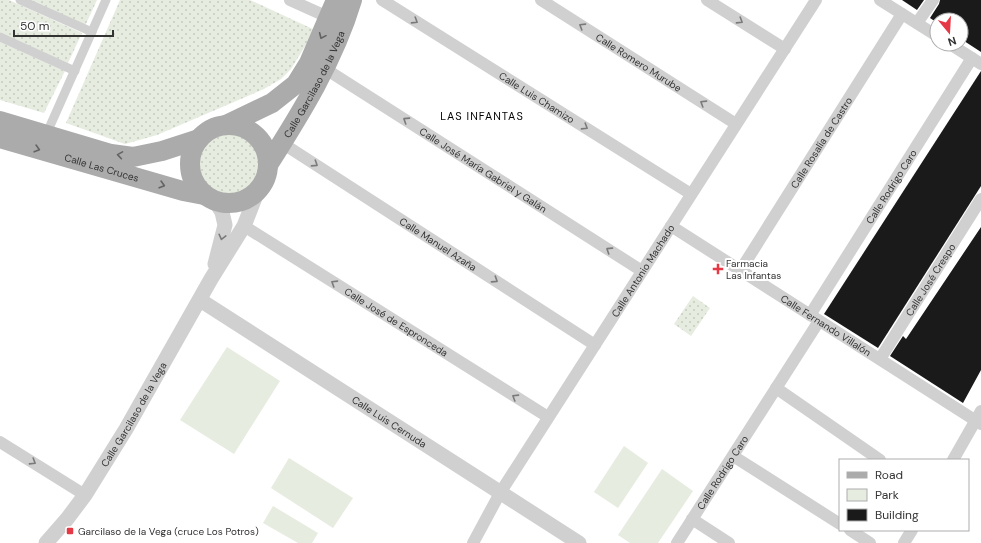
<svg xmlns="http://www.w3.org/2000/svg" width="981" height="543" font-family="'DM Sans',sans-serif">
<defs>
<pattern id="green-dots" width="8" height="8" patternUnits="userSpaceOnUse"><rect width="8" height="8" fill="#e6ecdf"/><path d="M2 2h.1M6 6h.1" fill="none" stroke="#c6cbc0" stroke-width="1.8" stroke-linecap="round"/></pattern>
</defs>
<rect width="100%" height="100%" fill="#fff"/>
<g fill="url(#green-dots)">
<polygon points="0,0 9,0 82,33 68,63 0,34"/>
<polygon points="26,0 97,0 85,26"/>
<polygon points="120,0 250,0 315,30 291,69 281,79 264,89 157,135 125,144 66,123"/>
<polygon points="0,42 65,71 44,113 0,100"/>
<circle cx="230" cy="164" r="31"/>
<polygon points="693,296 710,308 691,336 674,324"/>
</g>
<g fill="#e6ecdf">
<polygon points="227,347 280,381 234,454 180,420"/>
<polygon points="624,446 648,463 618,508 594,492"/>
<polygon points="289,458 353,498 333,528 271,488"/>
<polygon points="662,469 693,491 658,543 630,543 618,535"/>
<polygon points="273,506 318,533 312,543 298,543 263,523"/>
</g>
<g fill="#1a1a1a">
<polygon points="902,0 924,0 917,10"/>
<polygon points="940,0 981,0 981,52 961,39 961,20 933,20 930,18 939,4"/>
<polygon points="981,71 981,186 878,348 824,314"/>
<polygon points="981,227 981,370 963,403 890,356 903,336 906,339"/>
</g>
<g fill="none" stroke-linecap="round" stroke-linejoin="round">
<g stroke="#d0d0d0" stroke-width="9">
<polyline points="20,0 92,32"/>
<polyline points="0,37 75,71"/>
<polyline points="46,135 106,0"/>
</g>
<g stroke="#d0d0d0" stroke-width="12">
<polyline points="290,0 330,18"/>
<path id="s1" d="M 382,0 L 691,194"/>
<path id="s2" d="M 541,0 L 736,124"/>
<polyline points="707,0 785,49"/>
<polyline points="880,0 937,36"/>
<polyline points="917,23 933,0"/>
<polyline points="950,44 981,64"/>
<path id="s3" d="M 324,68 L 642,271"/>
<path id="s4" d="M 282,143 L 595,345"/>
<path id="s5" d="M 244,226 L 548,417"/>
<path id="s6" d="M 671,226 L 981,424"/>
<path id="s7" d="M 740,271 L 902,14"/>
<path id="s8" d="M 810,315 L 972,58"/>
<path id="s9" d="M 880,359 L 981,199"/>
<polyline points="776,388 880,460"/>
<polyline points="0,442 85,495"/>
<polyline points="733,456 840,524"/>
<polyline points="953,460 981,411"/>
<polyline points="692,519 729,543"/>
<polyline points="850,530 870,543"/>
<path id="s10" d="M 473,543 L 500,493 L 816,0"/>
<path id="s11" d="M 677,543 L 819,321"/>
<polyline points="904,543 912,530"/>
</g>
<g stroke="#d0d0d0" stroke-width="15">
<polyline points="215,264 225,225 222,212 215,201"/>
<path id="s12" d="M 200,300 L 579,543"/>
<path id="s13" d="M 46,543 L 67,519 L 85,495 L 126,429 L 211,279 L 244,226 L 258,190"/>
</g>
<g stroke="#ababab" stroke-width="20">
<polyline points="0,121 111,154 133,157 162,151 199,139"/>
<polyline points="226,125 272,103 296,84 309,63 336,0"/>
<circle cx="229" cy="164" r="39"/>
<path id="s14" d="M 0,138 L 183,191 L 204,195"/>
<path id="s15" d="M 268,165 C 301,113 334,60 352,0"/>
</g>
</g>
<defs><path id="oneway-chevron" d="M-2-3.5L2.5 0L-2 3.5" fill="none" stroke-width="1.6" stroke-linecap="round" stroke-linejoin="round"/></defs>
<g stroke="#7a7a7a">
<use href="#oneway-chevron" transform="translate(415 21) rotate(32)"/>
<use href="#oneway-chevron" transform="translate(740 21) rotate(32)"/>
<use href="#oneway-chevron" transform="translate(582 26) rotate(-148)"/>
<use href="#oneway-chevron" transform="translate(703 103) rotate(-148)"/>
<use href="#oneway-chevron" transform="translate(406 120) rotate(-147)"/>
<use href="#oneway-chevron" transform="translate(585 127) rotate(32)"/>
<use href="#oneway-chevron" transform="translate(315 164) rotate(33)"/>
<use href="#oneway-chevron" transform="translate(222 237) rotate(104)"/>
<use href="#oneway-chevron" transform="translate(609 250) rotate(-147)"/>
<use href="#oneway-chevron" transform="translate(495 280) rotate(33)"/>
<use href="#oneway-chevron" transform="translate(334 283) rotate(-148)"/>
<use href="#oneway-chevron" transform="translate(515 397) rotate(-148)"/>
<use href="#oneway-chevron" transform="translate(33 462) rotate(32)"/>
</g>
<g stroke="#636363">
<use href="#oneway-chevron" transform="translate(322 36) rotate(114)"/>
<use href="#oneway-chevron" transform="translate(37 149) rotate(16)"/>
<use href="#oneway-chevron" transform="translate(120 155) rotate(-171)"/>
<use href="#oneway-chevron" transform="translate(162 185) rotate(16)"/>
</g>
<g fill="#e63946" stroke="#fff" stroke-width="1.5">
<path d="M716 263h4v4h4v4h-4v4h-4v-4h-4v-4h4z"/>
<rect x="66" y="527" width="8" height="8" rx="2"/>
</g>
<g text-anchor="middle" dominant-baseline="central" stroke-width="4" stroke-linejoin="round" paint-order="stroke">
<g font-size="10" fill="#333" stroke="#fff">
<text stroke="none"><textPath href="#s2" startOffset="116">Calle Romero Murube</textPath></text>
<text stroke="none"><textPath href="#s15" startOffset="93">Calle Garcilaso de la Vega</textPath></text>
<text stroke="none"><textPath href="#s1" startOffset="183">Calle Luis Chamizo</textPath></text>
<text stroke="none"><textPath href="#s7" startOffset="152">Calle Rosalía de Castro</textPath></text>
<text stroke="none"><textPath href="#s14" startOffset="106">Calle Las Cruces</textPath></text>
<text stroke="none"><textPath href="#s3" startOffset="189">Calle José María Gabriel y Galán</textPath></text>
<text stroke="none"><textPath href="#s8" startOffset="152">Calle Rodrigo Caro</textPath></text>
<text stroke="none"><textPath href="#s4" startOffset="186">Calle Manuel Azaña</textPath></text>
<text stroke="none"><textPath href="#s10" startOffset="321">Calle Antonio Machado</textPath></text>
<text stroke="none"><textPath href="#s9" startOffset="94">Calle José Crespo</textPath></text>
<text stroke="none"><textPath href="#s5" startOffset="180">Calle José de Espronceda</textPath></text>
<text stroke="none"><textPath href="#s6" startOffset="184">Calle Fernando Villalón</textPath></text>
<text stroke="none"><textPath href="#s13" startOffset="156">Calle Garcilaso de la Vega</textPath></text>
<text stroke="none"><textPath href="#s12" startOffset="225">Calle Luis Cernuda</textPath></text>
<text stroke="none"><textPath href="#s11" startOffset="84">Calle Rodrigo Caro</textPath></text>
</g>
<g font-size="10" fill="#333" stroke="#fff" text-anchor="start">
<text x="726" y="263">Farmacia<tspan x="726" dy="12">Las Infantas</tspan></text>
<text x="78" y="531">Garcilaso de la Vega (cruce Los Potros)</text>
</g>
<g font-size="11" letter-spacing="1" fill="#000" stroke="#fff">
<text x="482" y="116">LAS INFANTAS</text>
</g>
</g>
<rect x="839" y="459" width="130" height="72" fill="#ffffff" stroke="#adadad"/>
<rect x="847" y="472" width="20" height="6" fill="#ababab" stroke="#adadad"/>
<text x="875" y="479" font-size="12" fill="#333333">Road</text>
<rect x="847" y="489" width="20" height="12" fill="#e6ecdf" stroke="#adadad"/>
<text x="875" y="499" font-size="12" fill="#333333">Park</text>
<rect x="847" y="509" width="20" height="12" fill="#1a1a1a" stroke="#adadad"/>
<text x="875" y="519" font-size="12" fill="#333333">Building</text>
<g transform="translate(949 32) rotate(162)"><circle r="19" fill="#ffffff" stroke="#adadad"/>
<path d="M0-3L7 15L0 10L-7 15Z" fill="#e63946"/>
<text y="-6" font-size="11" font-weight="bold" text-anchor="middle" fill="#333333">N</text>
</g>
<path d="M14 30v6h99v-6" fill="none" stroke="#333333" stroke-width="2"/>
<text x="20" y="30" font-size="12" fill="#333333" stroke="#ffffff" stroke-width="3" paint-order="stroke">50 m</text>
</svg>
